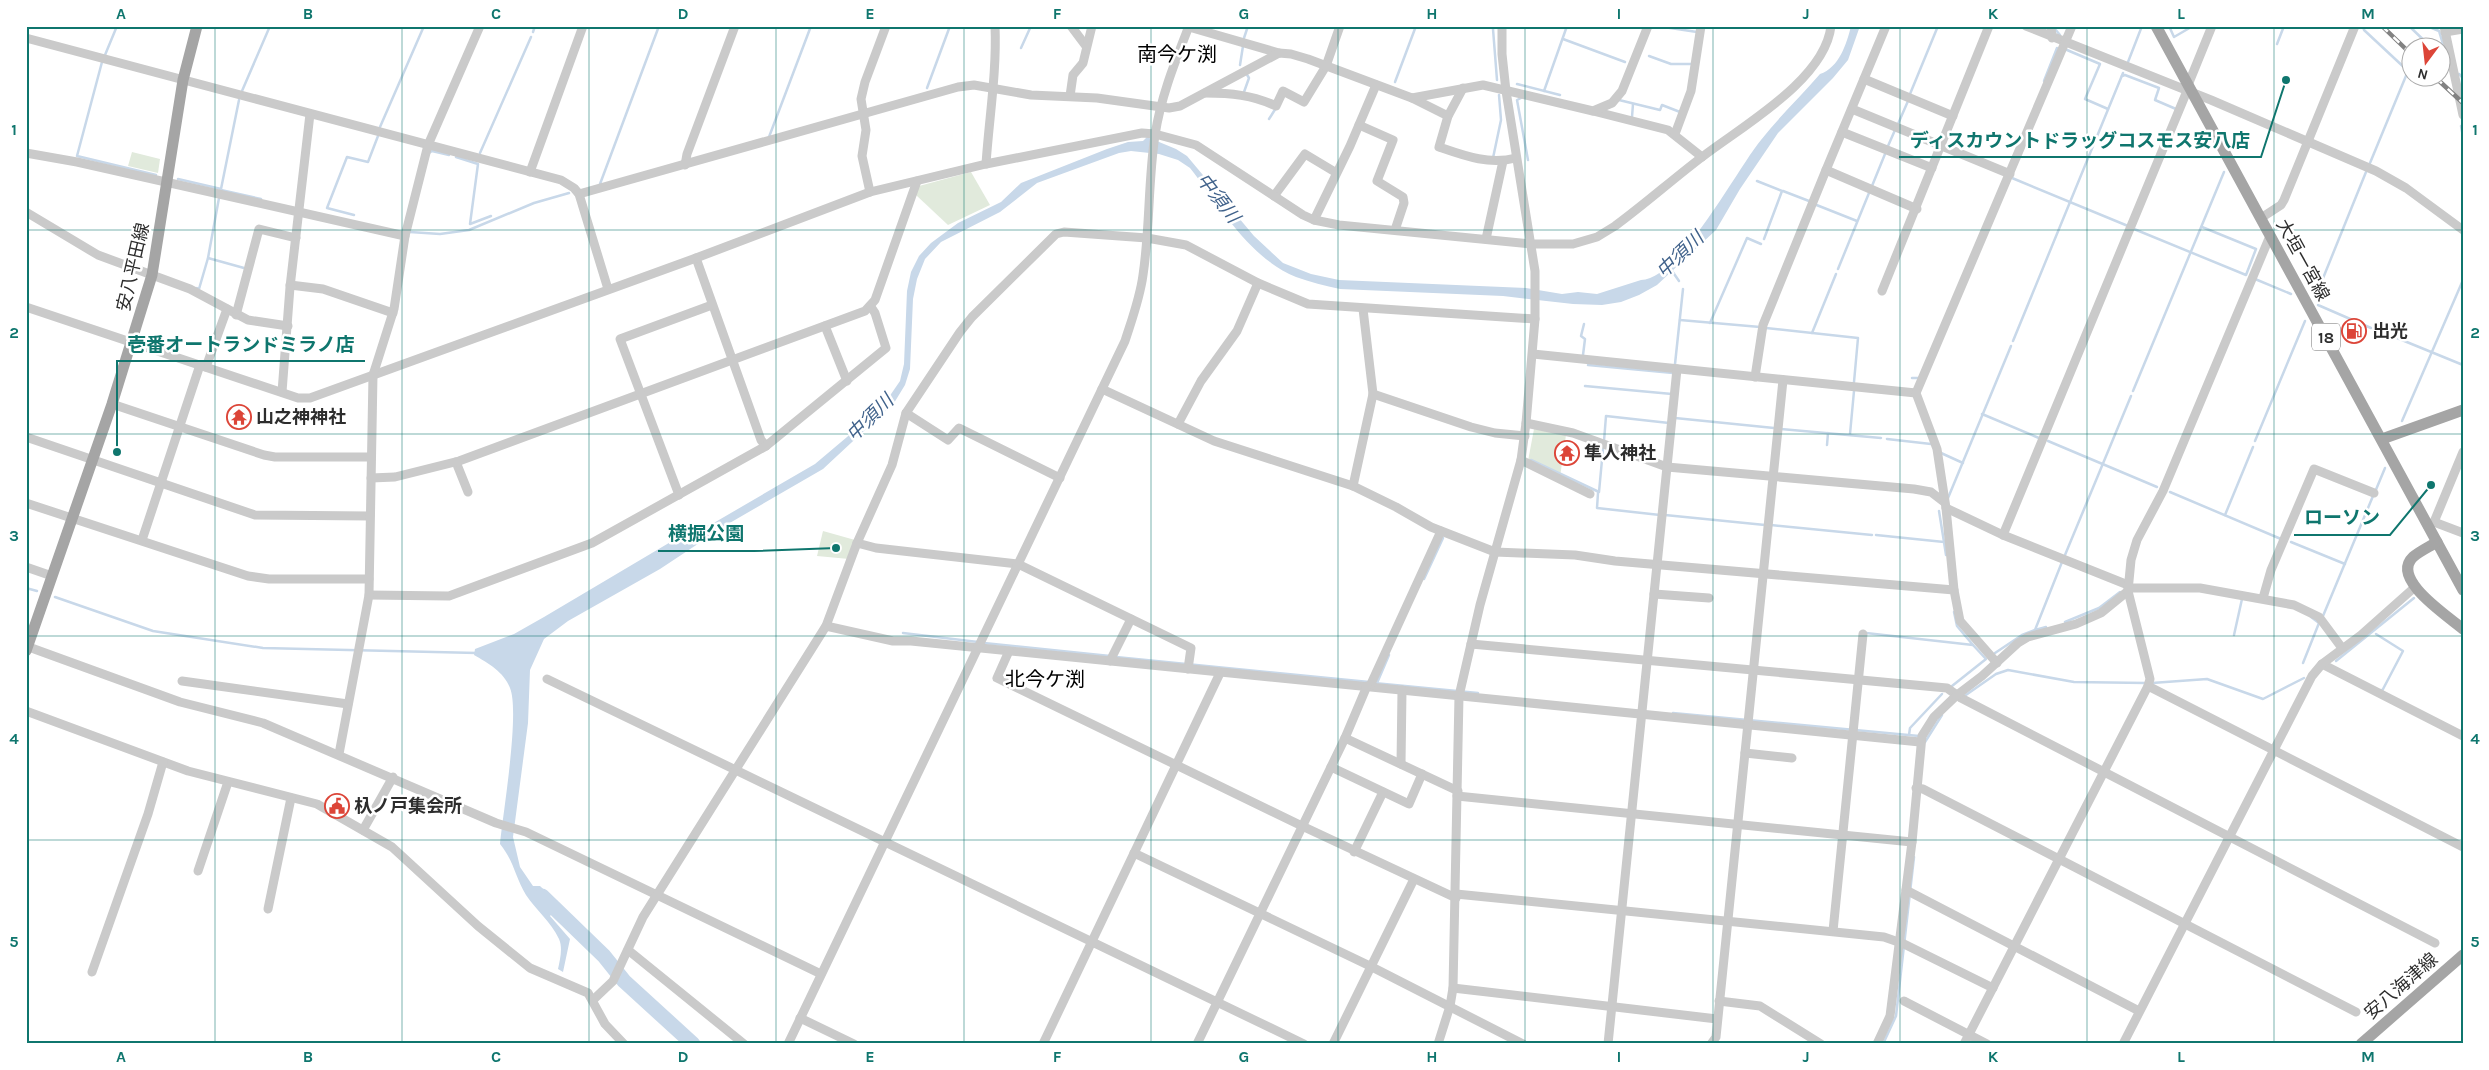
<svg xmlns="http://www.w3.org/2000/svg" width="2489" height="1070" font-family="Karla,'Noto Sans JP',sans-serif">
<rect width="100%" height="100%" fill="#fff"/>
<g fill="#e1eadc">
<polygon points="132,152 160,159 158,173 128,166"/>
<polygon points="971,172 990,205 948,225 916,195 919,186"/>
<polygon points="1534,429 1566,435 1560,477 1528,461"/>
<polygon points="823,531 855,540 849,559 817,556"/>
</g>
<path fill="#c8d8e9" d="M 1851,26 L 1860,26 L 1848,60 L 1833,78 L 1778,133 L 1740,189 L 1716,230 L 1657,285 L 1639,295 L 1621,302 L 1602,305 L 1573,304 L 1503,296 L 1340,289 C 1325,286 1310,282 1296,277 C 1249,258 1220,206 1190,168 L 1178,160 L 1159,154 L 1131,151 L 1119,153 L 1037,183 L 1000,212 L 941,242 L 925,259 L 917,279 L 913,299 L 910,369 L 905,385 L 894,403 L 823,469 L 728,524 L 660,569 L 568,621 L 544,639 L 530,670 L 528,723 L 513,837 L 520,867 L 533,886 L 540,886 L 560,905 L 550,916 L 570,939 L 563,972 L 558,969 C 560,960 563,948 559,939 C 551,922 536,910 526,895 C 515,877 514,861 500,844 C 503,813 520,712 510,688 C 504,672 488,663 474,655 L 475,649 L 514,634 L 544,617 L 684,534 L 712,524 L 815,464 L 847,437 L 889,397 L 900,381 L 904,364 L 907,291 L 911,272 L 919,256 L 931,243 L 958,223 L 1001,202 L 1021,183 L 1107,149 L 1128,142 L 1143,141 L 1147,137 L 1176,149 L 1187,156 L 1254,236 L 1283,263 L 1311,274 L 1339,280 L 1526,288 L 1562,294 L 1578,292 L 1597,294 L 1641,280 C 1679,280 1737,169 1761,140 C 1779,117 1801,96 1820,74 C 1839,68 1847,43 1851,26 Z"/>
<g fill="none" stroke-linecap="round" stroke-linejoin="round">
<g stroke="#c8d8e9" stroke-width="2.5">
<polyline points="1657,26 1697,32"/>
<polyline points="2169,26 2174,37 2193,26"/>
<polyline points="2363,26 2364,30 2408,71 2370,163"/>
<polyline points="2409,26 2432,48"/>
<polyline points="2427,26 2439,31 2445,51"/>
<polyline points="1493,29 1497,80"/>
<polyline points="2055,29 2060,35"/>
<polyline points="533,32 535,26"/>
<polyline points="1244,38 1248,26"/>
<polyline points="1563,39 1625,62"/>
<polyline points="2277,44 2284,26"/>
<polyline points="1021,48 1031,26"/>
<polyline points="2067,50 2100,64 2085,99 2108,109"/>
<polyline points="105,55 117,26"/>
<polyline points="1649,56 1671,64 1693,64"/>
<polyline points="2442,56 2448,62"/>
<polyline points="102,62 77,156 156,175"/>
<polyline points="2128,62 2142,26"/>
<polyline points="1240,65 1243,46"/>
<polyline points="2459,74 2463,78"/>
<polyline points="2122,76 2125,75 2159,88 2155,100 2176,109 2176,111"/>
<polyline points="2044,81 2057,48"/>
<polyline points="1395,82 1416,26"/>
<polyline points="1517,84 1560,95"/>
<polyline points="927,88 950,26"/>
<polyline points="242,91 270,26"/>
<polyline points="1544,91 1567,26"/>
<polyline points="1244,92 1249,78 1246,73"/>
<polyline points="1910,94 1938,26"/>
<polyline points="1521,98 1517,100 1528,160"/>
<polyline points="1619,100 1660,110 1662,105 1680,112"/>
<polyline points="1632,117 1633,104"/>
<polyline points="1269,119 1276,108"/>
<polyline points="1898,124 1908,101"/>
<polyline points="2461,126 2463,137"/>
<polyline points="380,127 424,26"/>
<polyline points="769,137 811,26"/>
<polyline points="1888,146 1895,130"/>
<polyline points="429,153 432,151 449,155"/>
<polyline points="480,153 531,37"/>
<polyline points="456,157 478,164 470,224 491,216"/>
<polyline points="1493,158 1501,120 1499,95"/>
<polyline points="2012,178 2128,226"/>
<polyline points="178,179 221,189 239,100"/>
<polyline points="1757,181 1782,191 1764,239"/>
<polyline points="600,184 659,26"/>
<polyline points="1872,186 1885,154"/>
<polyline points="221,190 261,199"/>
<polyline points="1783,191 1809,201"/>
<polyline points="1814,204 1857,221"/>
<polyline points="354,215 327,208 347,157 368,162 378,136"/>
<polyline points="2134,229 2246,275 2256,249 2202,227"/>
<polyline points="410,232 440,234 469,230 534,203 569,193"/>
<polyline points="208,258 244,268"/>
<polyline points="1670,268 1679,281"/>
<polyline points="1838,269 1869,193"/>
<polyline points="2255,279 2291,294"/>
<polyline points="197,288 199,289 208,258 219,198"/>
<polyline points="2315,298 2366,172"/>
<polyline points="2318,305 2371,328"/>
<polyline points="1680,320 1760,327"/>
<polyline points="1710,323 1747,238 1761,244"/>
<polyline points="1766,328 1858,338 1854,382"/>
<polyline points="2375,329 2463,365"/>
<polyline points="1812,333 1836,274"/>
<polyline points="2013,341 2123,73"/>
<polyline points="1583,355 1585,339 1581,336 1584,324"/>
<polyline points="1675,364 1683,289"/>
<polyline points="1588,365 1673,373"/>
<polyline points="1912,378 1921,378"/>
<polyline points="1585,386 1672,394"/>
<polyline points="2133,391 2224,172"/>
<polyline points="1982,414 2039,438"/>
<polyline points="1675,418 1774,428"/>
<polyline points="2402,421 2463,280"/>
<polyline points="1781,429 1881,438"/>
<polyline points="1850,434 1854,391"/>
<polyline points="1887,439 1931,444"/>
<polyline points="1604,441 1606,416 1669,423"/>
<polyline points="2048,441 2157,487"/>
<polyline points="2255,441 2305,321"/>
<polyline points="1827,445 1828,433"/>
<polyline points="1941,453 1963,463"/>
<polyline points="1531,460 1599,492 1603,449"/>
<polyline points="2170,492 2281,539"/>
<polyline points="2375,492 2385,468"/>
<polyline points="1598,493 1597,508 1660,515"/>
<polyline points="1948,498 2011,346"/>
<polyline points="1939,511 1944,542"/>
<polyline points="1665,515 1765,525"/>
<polyline points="2225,515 2253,447"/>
<polyline points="1771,525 1872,535"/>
<polyline points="1876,535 1944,542 1946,555"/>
<polyline points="2291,542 2345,564"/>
<polyline points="2065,555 2131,396"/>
<polyline points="1424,579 1443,538"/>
<polyline points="26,588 37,591"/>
<polyline points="55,597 153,631 263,648 477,653"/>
<polyline points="2323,616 2373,496"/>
<polyline points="2065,622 2099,608 2120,592"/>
<polyline points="2035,630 2046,627"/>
<polyline points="903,633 978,642"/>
<polyline points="1866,633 1973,645 1957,626 1954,612"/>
<polyline points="2376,634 2403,651 2382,691 2381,690"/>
<polyline points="2234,635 2242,599"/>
<polyline points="984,643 1110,656"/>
<polyline points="1995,653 2022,635 2035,630 2062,562"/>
<polyline points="1116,657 1369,682"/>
<polyline points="2336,661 2414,598"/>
<polyline points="2303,663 2319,623 2311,617"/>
<polyline points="1374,683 1478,693"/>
<polyline points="1377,683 1389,655"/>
<polyline points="2152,683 2207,679 2263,699 2304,678"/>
<polyline points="1952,686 1986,659 1973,645"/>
<polyline points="1963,697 1996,674 2008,670 2074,682 2146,683"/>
<polyline points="1673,713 1919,736"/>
<polyline points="1909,735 1910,728 1942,694"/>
<polyline points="1925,742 1942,715"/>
<polyline points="1883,1044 1896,1016 1914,857"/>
</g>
<polyline stroke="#c8d8e9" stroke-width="15" points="542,896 604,956 624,981 693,1044"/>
<g stroke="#cacaca" stroke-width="9">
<polyline points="1071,26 1086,46"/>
<polyline points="1886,26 1826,170 1917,209"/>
<polyline points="2026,26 2211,100 2376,171 2406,188 2463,230"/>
<polyline points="2051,26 2052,38"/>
<polyline points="2444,26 2463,115"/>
<polyline points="1189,27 1279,53"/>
<polyline points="2445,32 2463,29"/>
<polyline points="26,38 561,180 574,188 579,194 608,289"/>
<polyline points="1864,79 1953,116"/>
<polyline points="2188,85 2212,26"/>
<path d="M 1463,88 L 1448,116 L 1439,147 C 1465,156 1489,165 1516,158"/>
<path d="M 1205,93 C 1231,93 1252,95 1276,106 L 1283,91 L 1304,102 L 1326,66 L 1340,26"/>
<polyline points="1070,96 1073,75 1083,63 1092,26"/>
<polyline points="1412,98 1448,116"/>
<polyline points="1852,109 2010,174"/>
<polyline points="1593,111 1668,130 1702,157"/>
<polyline points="1359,125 1393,140 1377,181 1403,197 1404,203 1395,230"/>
<polyline points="1842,132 1932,168"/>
<polyline points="1675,134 1691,91 1701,26"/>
<polyline points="26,153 77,162 405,236"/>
<path d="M 986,164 C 989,119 997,71 995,26"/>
<polyline points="685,165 687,154 735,26"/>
<polyline points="530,172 583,26"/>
<polyline points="870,192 862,156 866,130 861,99 865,82 886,26"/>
<polyline points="579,194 958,87 974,85 1031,95 1097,98 1169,108 1180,106 1279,53 1291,54 1308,59 1412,98 1483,85 1593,111 1612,103 1622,91 1648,26"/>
<polyline points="1274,196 1305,154 1335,172"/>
<polyline points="26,212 98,255 190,289 248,320 288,326"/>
<polyline points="2261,218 2281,205 2284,200 2355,26"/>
<polyline points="1314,220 1350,146 1376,85"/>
<polyline points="1486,239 1503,161"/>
<polyline points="696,258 761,440 766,446"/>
<polyline points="290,285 323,289 393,313"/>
<polyline points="1882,291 1989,26"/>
<path d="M 26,307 L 298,398 L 310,398 L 696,258 L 870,192 L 986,164 L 1142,133 L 1155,134 L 1196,145 L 1303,215 L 1314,220 L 1339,225 L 1532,244 L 1573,244 L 1597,237 L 1615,226 C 1645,204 1673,179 1702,157 C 1742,126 1825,80 1831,26"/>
<polyline points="236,315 259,229 296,238"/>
<polyline points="825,326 847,381"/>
<polyline points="1533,354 1916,393"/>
<polyline points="206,367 227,309"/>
<polyline points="1755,377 1763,325 1826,170"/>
<polyline points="1102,389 1214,441 1353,486 1396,507 1431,527 1495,552 1575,555 1615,561 1954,590 1960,621 1997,663"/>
<polyline points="282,392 290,287 310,114"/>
<polyline points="1373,394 1471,427 1495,433 1525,436"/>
<polyline points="112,404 264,455 275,457 371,457"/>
<polyline points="906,413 948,440 959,428 1060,478"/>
<polyline points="1526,423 1573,433 1667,467 1914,489 1931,492 1944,502"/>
<polyline points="1178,424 1201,381 1237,331 1258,283"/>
<polyline points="26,437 255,515 370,516"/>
<polyline points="1521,460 1590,494"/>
<polyline points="456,462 468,492"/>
<polyline points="371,478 395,477 459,461 865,311 875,300 917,181"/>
<polyline points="1353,486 1373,394 1363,309"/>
<polyline points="679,495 620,339 712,305"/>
<polyline points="26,503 248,576 269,579 369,579"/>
<polyline points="1946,508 2003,535 2128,585"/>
<polyline points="2434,522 2463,533"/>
<polyline points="2428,527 2434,522 2463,452"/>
<polyline points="2003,535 2187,91"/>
<polyline points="142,540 200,365"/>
<polyline points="857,543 876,548 1018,564 1191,648 1188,669"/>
<polyline points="26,567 52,576"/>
<polyline points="2128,588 2200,588 2294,605 2319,617 2342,648"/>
<polyline points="1954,590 1946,508 1937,449 1916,393 2072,26"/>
<polyline points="1654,594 1709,598"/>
<polyline points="369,595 449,596 592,543 766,446 886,348 875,313 871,307"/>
<polyline points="2263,598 2271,570 2314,469 2374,493"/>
<polyline points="826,626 893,641 911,641 1920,742"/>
<polyline points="1471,644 1947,688 1961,698 2435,943"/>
<polyline points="26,646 180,702 263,723 496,823 526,832 821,974"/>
<polyline points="1009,651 997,678 1302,826 1456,898"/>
<polyline points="1110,661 1131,619"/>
<polyline points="2322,664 2463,736"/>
<polyline points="547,679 1304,1044"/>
<polyline points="182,681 348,704"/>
<polyline points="1370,686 1441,531"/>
<polyline points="2148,686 2463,847"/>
<polyline points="26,711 188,771 317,804 392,847 478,926 530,968 588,993 605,1024 624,1044"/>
<polyline points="1345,738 1458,791"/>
<polyline points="1745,753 1792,758"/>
<polyline points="339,754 369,595 373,375 394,309 405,236 428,145 480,26"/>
<polyline points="1401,764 1402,690"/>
<polyline points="1331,767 1409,804 1422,774"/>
<polyline points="1916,788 1923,789 2356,1012"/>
<polyline points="1457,796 1912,842"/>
<polyline points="363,830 393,777"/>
<polyline points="1354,852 1383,792"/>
<polyline points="1134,853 1370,966 1523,1044"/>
<polyline points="198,871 228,782"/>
<polyline points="1906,890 2139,1011"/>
<polyline points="1456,894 1884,937 1904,944 1993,988"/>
<polyline points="268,909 291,798"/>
<polyline points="1833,931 1863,634"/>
<polyline points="628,950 744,1044"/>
<polyline points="92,972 148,814 163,762"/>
<polyline points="1453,988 1717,1019"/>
<polyline points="593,1000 613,981 643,917 826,626 857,543 892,465 906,413 960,332 972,317 1056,234 1064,232 1147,238 1186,245 1258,283 1308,304 1535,319"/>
<polyline points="1719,1001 1760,1006 1821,1044"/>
<polyline points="1904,1001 1987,1044"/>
<polyline points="800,1018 854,1044"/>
<path d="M 788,1044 L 1125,341 C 1132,319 1140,298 1143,275 C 1150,229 1148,181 1155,135 C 1161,96 1175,62 1189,26"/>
<polyline points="1043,1044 1220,673"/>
<polyline points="1197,1044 1345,738 1367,686"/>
<polyline points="1333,1044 1414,879"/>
<polyline points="1438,1044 1450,1006 1453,988 1459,696 1480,605 1521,460 1526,423 1535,319 1535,271 1506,91 1502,54 1502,26"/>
<polyline points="1608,1044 1677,369"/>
<polyline points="1711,1044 1716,1037 1783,380"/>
<polyline points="1877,1044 1890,1016 1912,842 1922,736 1934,717 1957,695 1982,676 2018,643 2028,637 2076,624 2101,613 2128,591"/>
<polyline points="1964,1044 2148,686 2150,679 2128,591 2131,560 2137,540 2163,491 2270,236"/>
<polyline points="2123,1044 2312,676 2322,664 2361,635 2415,587"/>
</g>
<g stroke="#a5a5a5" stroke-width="11">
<polyline points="2156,26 2463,590"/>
<polyline points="2382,439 2463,410"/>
<path d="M 2437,542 C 2429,547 2420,551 2413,557 C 2390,579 2448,616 2463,629"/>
<polyline points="26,651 112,404 152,275 183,80 197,26"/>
<polyline points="2361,1044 2463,955"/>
</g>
<defs>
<g id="rail">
<polyline points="2382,26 2412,55"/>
<polyline points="2436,78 2463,103"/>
</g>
</defs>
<use href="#rail" stroke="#828282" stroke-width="4.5"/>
<use href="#rail" stroke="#fff" stroke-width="2.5" stroke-dasharray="8" stroke-linecap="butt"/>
</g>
<path fill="none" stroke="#0f766e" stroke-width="1" stroke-opacity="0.55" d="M 215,26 L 215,1044M 402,26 L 402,1044M 589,26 L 589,1044M 776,26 L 776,1044M 964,26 L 964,1044M 1151,26 L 1151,1044M 1338,26 L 1338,1044M 1525,26 L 1525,1044M 1713,26 L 1713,1044M 1900,26 L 1900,1044M 2087,26 L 2087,1044M 2274,26 L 2274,1044M 26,230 L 2463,230M 26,434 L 2463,434M 26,636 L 2463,636M 26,840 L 2463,840"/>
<defs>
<symbol id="fuel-ring" viewBox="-11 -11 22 22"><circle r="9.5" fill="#fff" stroke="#dc4538" stroke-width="1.5"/><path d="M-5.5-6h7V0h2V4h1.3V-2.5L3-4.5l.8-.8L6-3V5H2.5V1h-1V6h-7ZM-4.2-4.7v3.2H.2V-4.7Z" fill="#dc4538"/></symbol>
<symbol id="temple-ring" viewBox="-11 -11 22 22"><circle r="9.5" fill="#fff" stroke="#dc4538" stroke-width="1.5"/><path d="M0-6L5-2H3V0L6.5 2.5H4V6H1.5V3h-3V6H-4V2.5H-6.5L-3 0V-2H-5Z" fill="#dc4538"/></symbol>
<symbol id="civic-ring" viewBox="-11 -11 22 22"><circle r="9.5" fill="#fff" stroke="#dc4538" stroke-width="1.5"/><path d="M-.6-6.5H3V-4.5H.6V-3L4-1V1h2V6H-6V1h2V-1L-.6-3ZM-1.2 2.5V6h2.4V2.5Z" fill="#dc4538"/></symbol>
</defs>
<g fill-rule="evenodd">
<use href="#fuel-ring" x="2340" y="317" width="28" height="28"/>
<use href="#temple-ring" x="225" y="403" width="28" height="28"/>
<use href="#temple-ring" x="1553" y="439" width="28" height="28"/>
<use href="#civic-ring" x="323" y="792" width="28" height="28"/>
</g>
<g text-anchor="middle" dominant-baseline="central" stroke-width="5" stroke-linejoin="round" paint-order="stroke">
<rect fill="#fff" stroke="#6c6c6c" stroke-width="1" x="2312" y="323.5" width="28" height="27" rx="4"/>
<g font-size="16" font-weight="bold" fill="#2d2d2d">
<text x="2326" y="337">18</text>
</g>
<g font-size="18" fill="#2d2d2d" stroke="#fff">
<text transform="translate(2303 260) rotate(61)">大垣一宮線</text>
<text transform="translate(133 267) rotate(-77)">安八平田線</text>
<text transform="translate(2401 986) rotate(-41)">安八海津線</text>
</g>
<g font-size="18" font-weight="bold" fill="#2d2d2d" stroke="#fff" text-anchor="start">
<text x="2372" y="331">出光</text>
<text x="256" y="417">山之神神社</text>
<text x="1584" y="453">隼人神社</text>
<text x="354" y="806">杁ノ戸集会所</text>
</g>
<g font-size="19" font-style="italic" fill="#40628b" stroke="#fff">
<text transform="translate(1218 198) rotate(52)">中須川</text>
<text transform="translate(1680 255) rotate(-44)">中須川</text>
<text transform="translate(870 418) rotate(-45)">中須川</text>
</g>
<g font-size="20" fill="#000" stroke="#fff">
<text x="1177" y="54">南今ケ渕</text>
<text x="1045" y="679">北今ケ渕</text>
</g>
</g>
<path fill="none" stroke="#0f766e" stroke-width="2" d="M2286 80L2261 157H1899M117 452L117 361H365M2431 485L2390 535H2294M836 548L754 551H658"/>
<g fill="#0f766e" stroke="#fff" stroke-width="2">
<circle cx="2286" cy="80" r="5"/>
<circle cx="117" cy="452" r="5"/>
<circle cx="2431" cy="485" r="5"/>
<circle cx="836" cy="548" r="5"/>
</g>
<g font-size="19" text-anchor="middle" font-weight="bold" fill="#0f766e" stroke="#fff" stroke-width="5" stroke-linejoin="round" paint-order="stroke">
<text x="2080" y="147">ディスカウントドラッグコスモス安八店</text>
<text x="241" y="351">壱番オートランドミラノ店</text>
<text x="2342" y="524">ローソン</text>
<text x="706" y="540">横掘公園</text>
</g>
<rect width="2489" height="1070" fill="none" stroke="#ffffff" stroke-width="55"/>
<g transform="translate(2426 62) rotate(195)"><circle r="24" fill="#ffffff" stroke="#ababab"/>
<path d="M0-4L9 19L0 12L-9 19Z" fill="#dc4538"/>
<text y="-8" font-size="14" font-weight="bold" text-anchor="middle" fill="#2d2d2d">N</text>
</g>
<rect x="28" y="28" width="2434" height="1014" fill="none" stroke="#0f766e" stroke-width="2"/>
<g font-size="16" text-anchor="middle" font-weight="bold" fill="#0f766e">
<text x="121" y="19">A</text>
<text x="308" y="19">B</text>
<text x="496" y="19">C</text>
<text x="683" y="19">D</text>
<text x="870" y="19">E</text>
<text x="1057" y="19">F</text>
<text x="1244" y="19">G</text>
<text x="1432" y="19">H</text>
<text x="1619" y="19">I</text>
<text x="1806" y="19">J</text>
<text x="1993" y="19">K</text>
<text x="2181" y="19">L</text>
<text x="2368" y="19">M</text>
<text x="14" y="135">1</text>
<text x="2475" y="135">1</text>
<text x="14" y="338">2</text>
<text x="2475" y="338">2</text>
<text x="14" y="541">3</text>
<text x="2475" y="541">3</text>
<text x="14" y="744">4</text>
<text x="2475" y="744">4</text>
<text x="14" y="947">5</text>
<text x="2475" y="947">5</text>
<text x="121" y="1062">A</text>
<text x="308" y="1062">B</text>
<text x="496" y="1062">C</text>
<text x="683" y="1062">D</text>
<text x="870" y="1062">E</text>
<text x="1057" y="1062">F</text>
<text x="1244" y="1062">G</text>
<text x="1432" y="1062">H</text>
<text x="1619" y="1062">I</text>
<text x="1806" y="1062">J</text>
<text x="1993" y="1062">K</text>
<text x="2181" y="1062">L</text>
<text x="2368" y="1062">M</text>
</g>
</svg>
